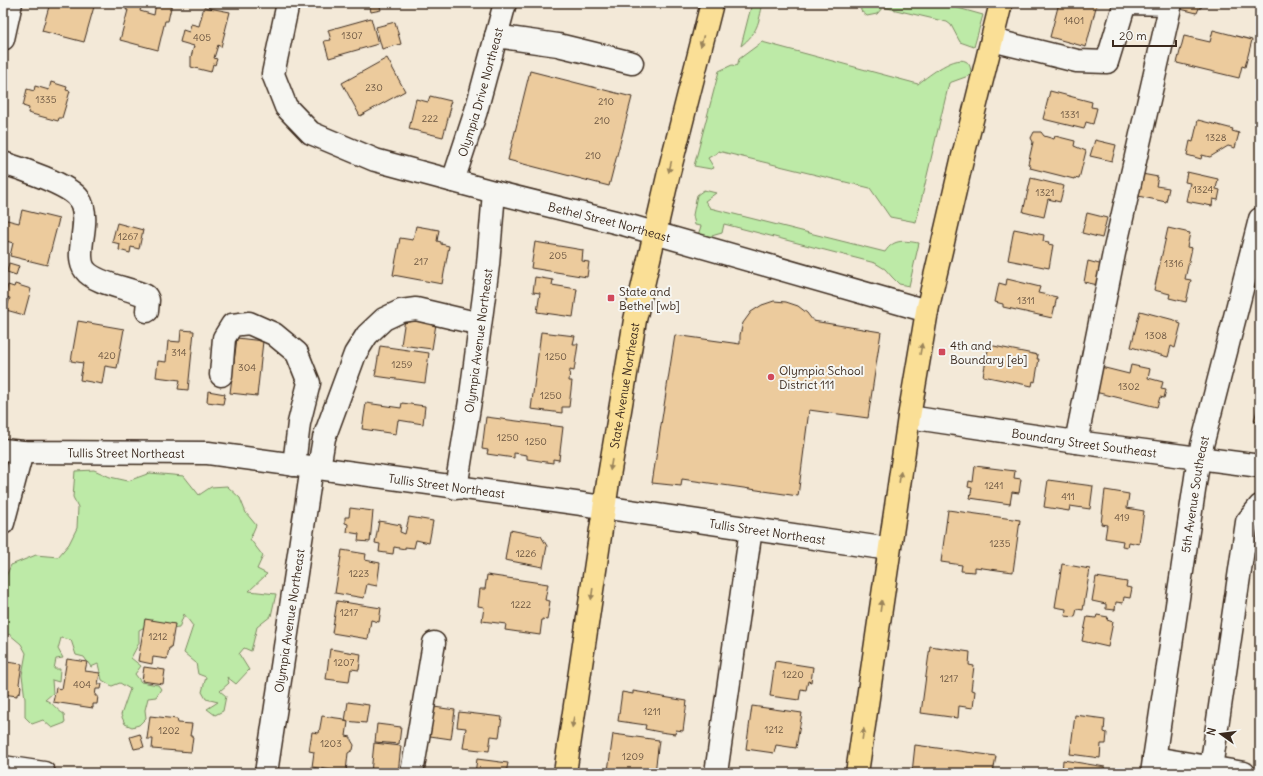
<svg xmlns="http://www.w3.org/2000/svg" width="1263" height="776" font-family="Delius,sans-serif">
<rect width="100%" height="100%" fill="#f3e9d8"/>
<filter id="ink" filterUnits="userSpaceOnUse"><feTurbulence type="fractalNoise" baseFrequency=".025" numOctaves="2"/><feDisplacementMap in="SourceGraphic" scale="8" xChannelSelector="R" yChannelSelector="G"/><feConvolveMatrix kernelMatrix="1 2 1 2 8 2 1 2 1" color-interpolation-filters="sRGB"/></filter>
<g filter="url(#ink)">
<g fill="#bdeaa7" stroke="#7c8a62">
<path d="M 752,3 L 763,3 C 758,24 758,32 741,46 Z"/>
<polygon points="860,3 940,3 983,15 974,47 960,42 951,25 947,22 883,7 877,14 867,16 861,11"/>
<path d="M 762,42 L 918,84 C 929,75 972,41 971,75 L 949,83 L 916,222 L 890,217 L 870,188 L 718,151 L 717,153 L 708,158 L 714,168 L 711,169 L 694,166 L 719,71 L 732,65 L 736,66 L 738,63 L 739,59 Z"/>
<path d="M 704,190 L 716,193 L 705,201 L 710,208 L 885,252 C 894,238 905,241 919,243 L 909,286 L 899,284 L 892,277 L 885,269 L 875,263 L 724,224 L 722,233 L 708,237 L 698,235 L 701,226 L 695,225 L 693,215 L 697,195 Z"/>
<path d="M 94,470 L 110,477 L 128,481 L 150,473 L 184,476 L 199,495 L 211,487 L 227,486 L 240,498 L 246,513 L 256,525 L 250,539 L 263,556 L 257,569 L 267,574 L 249,591 L 276,594 L 271,616 L 257,627 L 251,651 L 244,648 L 239,654 L 249,670 L 236,684 L 227,677 L 229,683 L 220,691 L 226,696 L 223,711 L 215,715 L 207,709 L 218,702 L 206,699 L 202,692 L 206,677 L 198,674 L 196,663 L 184,653 L 193,626 L 184,614 L 179,628 L 163,630 L 152,623 L 139,630 L 139,643 L 131,658 L 141,666 L 135,674 L 141,682 L 158,685 L 161,689 L 156,697 L 148,698 L 145,710 L 146,718 L 139,725 L 132,727 L 125,724 L 121,715 L 130,689 L 120,683 L 112,686 L 102,680 L 98,664 L 91,667 L 84,657 L 76,655 L 71,640 L 61,638 L 58,649 L 63,658 L 56,659 L 54,669 L 60,669 L 59,682 L 52,680 L 53,693 L 45,700 C 53,702 56,710 64,714 L 65,723 L 52,728 L 43,720 L 32,724 L 25,717 L 25,699 L 22,675 L 26,653 L 21,644 L 9,634 L 3,639 L 3,583 L 11,565 L 36,555 L 58,557 L 69,544 L 77,528 L 78,507 L 73,497 L 75,471 Z"/>
</g>
<g fill="#eccb9d" stroke="#3b2a1e">
<polygon points="50,3 95,3 84,42 42,31"/>
<polygon points="128,3 142,3 140,11 154,15 156,3 172,3 168,21 165,21 158,50 120,40 128,10 126,10"/>
<polygon points="369,3 379,3 381,10 371,12"/>
<polygon points="1059,3 1097,3 1086,47 1050,37"/>
<polygon points="1173,3 1202,3 1201,8 1199,8 1197,13 1172,7"/>
<polygon points="204,7 230,12 221,47 218,45 214,58 217,59 215,65 213,64 211,72 191,67 191,57 194,46 180,42 183,30 189,32 191,24 199,26"/>
<polygon points="371,18 378,44 329,58 324,41 331,40 328,30"/>
<polygon points="395,22 401,44 382,49 376,27"/>
<polygon points="1213,30 1252,40 1245,67 1242,66 1239,78 1177,63 1184,36 1210,42"/>
<polygon points="387,58 405,91 360,116 342,83"/>
<polygon points="530,71 632,97 609,186 508,160"/>
<polygon points="51,82 67,87 66,90 70,91 62,118 59,118 58,121 28,113 29,108 23,106 27,89 34,91 35,86 49,90"/>
<polygon points="1050,91 1092,102 1091,107 1097,108 1093,124 1086,122 1084,129 1043,119"/>
<polygon points="430,96 451,101 449,107 451,107 443,137 409,129 416,99 428,102"/>
<polygon points="1198,120 1233,129 1232,131 1239,133 1235,148 1228,146 1210,157 1202,155 1201,159 1187,155 1190,141 1193,142"/>
<polygon points="1034,132 1041,132 1044,136 1054,139 1055,136 1075,141 1074,146 1086,151 1079,179 1074,178 1074,179 1030,168 1031,166 1028,164 1033,142 1031,138"/>
<polygon points="1095,140 1116,145 1112,161 1090,156"/>
<polygon points="1187,172 1218,179 1216,189 1220,190 1218,200 1213,199 1212,206 1186,201 1190,183 1185,182"/>
<polygon points="1142,174 1158,177 1156,186 1169,188 1166,202 1138,196"/>
<polygon points="1031,178 1064,186 1060,202 1048,199 1044,217 1023,212"/>
<polygon points="22,210 59,219 47,265 10,256 13,243 3,240 3,219 19,223"/>
<polygon points="1087,213 1107,218 1102,238 1082,233"/>
<polygon points="117,223 143,230 139,249 131,247 130,253 119,250 120,244 112,242"/>
<polygon points="416,226 439,230 437,241 441,242 441,244 449,246 442,284 393,275 400,238 413,240"/>
<polygon points="1168,228 1190,233 1187,247 1192,248 1185,279 1191,280 1186,302 1169,298 1170,294 1154,290"/>
<polygon points="1014,229 1044,235 1043,241 1049,242 1048,244 1053,245 1049,268 1008,260"/>
<polygon points="535,242 583,250 582,261 589,262 587,277 531,268"/>
<polygon points="1088,261 1103,265 1098,285 1084,282"/>
<polygon points="9,263 19,266 16,275 7,272"/>
<polygon points="535,277 553,280 552,285 577,289 573,317 537,312 540,293 533,292"/>
<polygon points="1007,279 1040,287 1038,293 1057,297 1052,318 1003,307 1003,304 995,302 999,283 1006,285"/>
<polygon points="15,284 31,289 24,315 6,310 10,298 5,297 8,285 14,287"/>
<polygon points="774,301 786,302 798,306 807,313 813,321 881,332 868,418 809,410 798,496 682,479 681,486 652,483 675,335 740,344 740,335 743,323 751,312 762,305"/>
<polygon points="1140,311 1178,321 1178,323 1181,324 1175,348 1171,346 1168,357 1131,347"/>
<polygon points="405,319 436,324 432,349 401,345"/>
<polygon points="78,321 124,329 117,368 105,366 102,384 80,380 83,363 71,361"/>
<polygon points="181,330 194,331 188,390 178,389 180,380 156,377 158,361 166,362 168,341 180,342"/>
<polygon points="541,332 575,336 573,344 578,344 574,371 570,370 569,381 572,381 569,407 562,407 562,413 531,409"/>
<polygon points="237,338 263,341 257,396 230,393"/>
<polygon points="989,345 1038,355 1037,359 1039,359 1035,382 1033,381 1032,386 983,376"/>
<polygon points="380,346 429,353 425,383 375,376"/>
<polygon points="1131,365 1150,369 1148,378 1163,382 1161,389 1166,390 1164,398 1160,397 1157,407 1095,392 1101,367 1129,374"/>
<polygon points="208,391 225,394 223,404 207,402"/>
<polygon points="1260,399 1260,422 1254,421"/>
<polygon points="366,403 401,408 402,403 425,406 423,424 398,420 396,434 362,429"/>
<polygon points="486,417 563,427 559,460 553,459 553,463 527,459 527,455 514,453 514,458 487,454 488,450 482,449"/>
<polygon points="975,466 1015,471 1014,478 1021,479 1019,493 1012,492 1010,504 970,498 972,488 968,487 969,481 973,482"/>
<polygon points="1048,480 1093,486 1090,509 1070,506 1069,511 1044,507"/>
<polygon points="1105,490 1129,494 1127,508 1144,511 1139,544 1129,542 1128,547 1122,546 1123,541 1105,538 1107,525 1101,524"/>
<polygon points="350,508 373,511 370,542 358,541 359,534 347,532 348,524 345,523 345,517 349,517"/>
<polygon points="948,510 1020,520 1013,572 975,567 975,572 961,571 962,565 941,562"/>
<polygon points="409,517 433,521 429,543 416,540 414,548 405,547 405,549 394,547 393,554 379,552 380,544 375,543 379,521 401,525 400,532 405,534"/>
<polygon points="510,530 541,536 547,546 543,567 505,560"/>
<polygon points="342,550 366,554 365,560 380,563 377,586 367,584 364,598 335,593"/>
<polygon points="1062,564 1090,569 1083,610 1077,609 1075,617 1065,616 1066,609 1055,607"/>
<polygon points="487,575 548,584 545,600 550,601 547,620 542,619 540,635 505,630 506,624 482,621 484,607 478,606 480,589 485,589"/>
<polygon points="1096,577 1127,582 1126,587 1132,588 1130,598 1124,597 1123,603 1116,602 1115,610 1106,609 1106,604 1092,601"/>
<polygon points="337,601 381,608 379,622 371,620 368,639 332,633"/>
<polygon points="1097,615 1108,617 1107,620 1113,622 1108,647 1082,641 1087,617 1096,618"/>
<polygon points="145,619 175,624 171,648 169,648 167,659 153,657 152,664 138,661"/>
<polygon points="930,646 970,652 969,665 974,666 971,690 975,691 973,708 959,706 958,718 921,713"/>
<polygon points="330,649 361,654 359,670 351,669 349,682 326,679"/>
<polygon points="3,659 6,660 6,662 22,664 19,684 21,686 20,693 17,694 17,696 3,694"/>
<polygon points="67,659 87,662 85,671 100,673 98,684 102,684 101,689 96,689 95,696 98,696 97,704 93,704 93,708 53,702 56,688 62,689"/>
<polygon points="775,661 813,667 811,682 808,681 806,690 801,689 799,700 770,696"/>
<polygon points="144,667 165,670 163,684 142,681"/>
<polygon points="633,691 651,694 651,695 687,701 683,731 676,730 675,734 660,732 645,729 646,725 618,721 622,692 633,694"/>
<polygon points="348,702 369,705 366,723 345,721"/>
<polygon points="752,706 802,713 796,748 776,745 774,753 746,749"/>
<polygon points="434,707 455,710 451,739 430,736"/>
<polygon points="459,712 502,717 499,737 491,736 489,751 463,748 466,728 457,727"/>
<polygon points="1075,715 1105,719 1104,732 1107,733 1106,744 1101,744 1100,758 1070,754"/>
<polygon points="150,716 177,719 178,723 192,724 190,736 193,736 191,752 152,749 153,739 147,739"/>
<polygon points="322,716 344,719 344,721 348,722 346,736 351,737 351,740 354,745 353,750 348,753 346,772 312,767 314,752 309,751 312,732 319,733"/>
<polygon points="377,724 401,727 399,744 375,742"/>
<polygon points="140,734 144,747 134,749 130,737"/>
<polygon points="613,734 659,740 655,773 619,773 608,771"/>
<polygon points="374,743 401,746 398,773 371,773"/>
<polygon points="915,745 996,756 993,773 912,773"/>
<polygon points="477,759 508,763 506,773 475,773"/>
<polygon points="1063,760 1105,767 1104,773 1062,773"/>
</g>
<g fill="none" stroke-linecap="round" stroke-linejoin="round">
<defs>
<g id="minor">
<path id="s1" d="M 288,3 L 273,74 L 286,107 L 311,133 L 375,160 L 494,192 L 623,224 L 927,311"/>
<polyline points="1127,3 1171,4"/>
<polyline points="496,36 558,45 632,63"/>
<polyline points="3,39 11,3"/>
<polyline points="992,40 1077,61 1107,62 1125,3"/>
<path d="M 3,163 C 20,168 70,185 79,199 C 87,210 84,228 82,241 C 81,249 79,262 85,270 C 95,284 130,288 146,296 L 148,300 L 147,311"/>
<path id="s2" d="M 453,181 L 476,111 L 505,3"/>
<polyline points="221,375 224,338 232,325 249,323 274,334 297,353 309,383 299,423 294,465"/>
<path id="s3" d="M 909,417 L 1076,442 L 1260,466"/>
<polyline points="1076,442 1114,253 1171,3"/>
<path id="s4" d="M 3,450 L 22,452 L 208,453 L 575,503 L 889,549"/>
<polyline points="319,468 324,438 355,354 367,335 384,319 401,311 416,309 467,321 480,323"/>
<path id="s5" d="M 456,488 L 471,395 L 488,265 L 494,192"/>
<polyline points="3,523 22,452"/>
<polyline points="1154,758 1244,773"/>
<polyline points="3,767 44,773"/>
<polyline points="1211,768 1247,522 1260,506"/>
<path id="s6" d="M 266,773 L 312,467"/>
<polyline points="412,773 434,643"/>
<polyline points="716,773 751,529"/>
<path id="s7" d="M 1152,773 L 1199,457 L 1260,219"/>
</g>
<g id="major">
<path id="s8" d="M 565,773 L 608,482 L 635,320 L 669,172 L 712,3"/>
<polyline points="857,773 909,417 927,311 963,156 1001,3"/>
</g>
</defs>
<use href="#minor" stroke="#3b2a1e" stroke-width="25"/>
<use href="#major" stroke="#3b2a1e" stroke-width="25"/>
<use href="#minor" stroke="#f6f6f2" stroke-width="22"/>
<use href="#major" stroke="#fadf96" stroke-width="22"/>
</g>
<defs><path id="oneway-solid" d="M-6-.8H1V-3.2L6.5 0L1 3.2V.8H-6Z"/></defs>
<g fill="#9a845a">
<use href="#oneway-solid" transform="translate(702 41) rotate(105)"/>
<use href="#oneway-solid" transform="translate(670 167) rotate(104)"/>
<use href="#oneway-solid" transform="translate(921 349) rotate(-80)"/>
<use href="#oneway-solid" transform="translate(611 465) rotate(99)"/>
<use href="#oneway-solid" transform="translate(900 477) rotate(-82)"/>
<use href="#oneway-solid" transform="translate(592 594) rotate(98)"/>
<use href="#oneway-solid" transform="translate(881 606) rotate(-82)"/>
<use href="#oneway-solid" transform="translate(573 722) rotate(99)"/>
<use href="#oneway-solid" transform="translate(863 734) rotate(-82)"/>
</g>
</g>
<g fill="#d1495b" stroke="#f6f6f2" stroke-width="1.5">
<rect x="607" y="294" width="8" height="8" rx="2"/>
<rect x="938" y="348" width="8" height="8" rx="2"/>
<circle cx="771" cy="377" r="4"/>
</g>
<g text-anchor="middle" dominant-baseline="central" stroke-width="4" stroke-linejoin="round" paint-order="stroke">
<g font-size="10" fill="#67523e">
<text x="1074" y="20">1401</text>
<text x="352" y="35">1307</text>
<text x="202" y="37">405</text>
<text x="374" y="87">230</text>
<text x="46" y="99">1335</text>
<text x="606" y="101">210</text>
<text x="1070" y="114">1331</text>
<text x="430" y="118">222</text>
<text x="602" y="120">210</text>
<text x="1216" y="137">1328</text>
<text x="593" y="155">210</text>
<text x="1203" y="189">1324</text>
<text x="1045" y="192">1321</text>
<text x="128" y="236">1267</text>
<text x="558" y="255">205</text>
<text x="421" y="261">217</text>
<text x="1174" y="263">1316</text>
<text x="1026" y="300">1311</text>
<text x="1156" y="335">1308</text>
<text x="179" y="352">314</text>
<text x="107" y="355">420</text>
<text x="556" y="356">1250</text>
<text x="402" y="364">1259</text>
<text x="247" y="367">304</text>
<text x="1129" y="386">1302</text>
<text x="551" y="395">1250</text>
<text x="508" y="437">1250</text>
<text x="536" y="441">1250</text>
<text x="994" y="485">1241</text>
<text x="1068" y="496">411</text>
<text x="1122" y="517">419</text>
<text x="1000" y="543">1235</text>
<text x="526" y="553">1226</text>
<text x="359" y="573">1223</text>
<text x="521" y="604">1222</text>
<text x="349" y="612">1217</text>
<text x="158" y="636">1212</text>
<text x="344" y="662">1207</text>
<text x="793" y="674">1220</text>
<text x="949" y="678">1217</text>
<text x="82" y="684">404</text>
<text x="652" y="711">1211</text>
<text x="774" y="729">1212</text>
<text x="169" y="730">1202</text>
<text x="331" y="743">1203</text>
<text x="633" y="756">1209</text>
</g>
<g font-size="12" fill="#3b2a1e" stroke="#f6f6f2">
<text stroke="none"><textPath href="#s2" startOffset="93">Olympia Drive Northeast</textPath></text>
<text stroke="none"><textPath href="#s1" startOffset="456">Bethel Street Northeast</textPath></text>
<text stroke="none"><textPath href="#s5" startOffset="149">Olympia Avenue Northeast</textPath></text>
<text stroke="none"><textPath href="#s8" startOffset="392">State Avenue Northeast</textPath></text>
<text stroke="none"><textPath href="#s3" startOffset="177">Boundary Street Southeast</textPath></text>
<text stroke="none"><textPath href="#s4" startOffset="123">Tullis Street Northeast</textPath></text>
<text stroke="none"><textPath href="#s4" startOffset="446">Tullis Street Northeast</textPath></text>
<text stroke="none"><textPath href="#s7" startOffset="282">5th Avenue Southeast</textPath></text>
<text stroke="none"><textPath href="#s4" startOffset="770">Tullis Street Northeast</textPath></text>
<text stroke="none"><textPath href="#s6" startOffset="154">Olympia Avenue Northeast</textPath></text>
</g>
<g font-size="12" fill="#3b2a1e" stroke="#f6f6f2" text-anchor="start">
<text x="619" y="291">State and<tspan x="619" dy="14">Bethel [wb]</tspan></text>
<text x="950" y="345">4th and<tspan x="950" dy="14">Boundary [eb]</tspan></text>
<text x="779" y="370">Olympia School<tspan x="779" dy="14">District 111</tspan></text>
</g>
</g>
<rect width="1263" height="776" fill="none" stroke="#f6f6f2" stroke-width="16"/>
<rect x="8" y="8" width="1247" height="760" fill="none" stroke="#3b2a1e" stroke-width="1.5" filter="url(#ink)"/>
<g transform="translate(1221 734) rotate(284)" stroke="#f6f6f2" stroke-width="3" paint-order="stroke">
<path d="M0-3L7 15L0 10L-7 15Z" fill="#3b2a1e"/>
<text y="-6" font-size="11" font-weight="bold" text-anchor="middle" fill="#3b2a1e">N</text>
</g>
<path d="M1113 40v6h63v-6" fill="none" stroke="#3b2a1e" stroke-width="2"/>
<text x="1119" y="40" font-size="12" fill="#3b2a1e" stroke="#f6f6f2" stroke-width="3" paint-order="stroke">20 m</text>
</svg>
